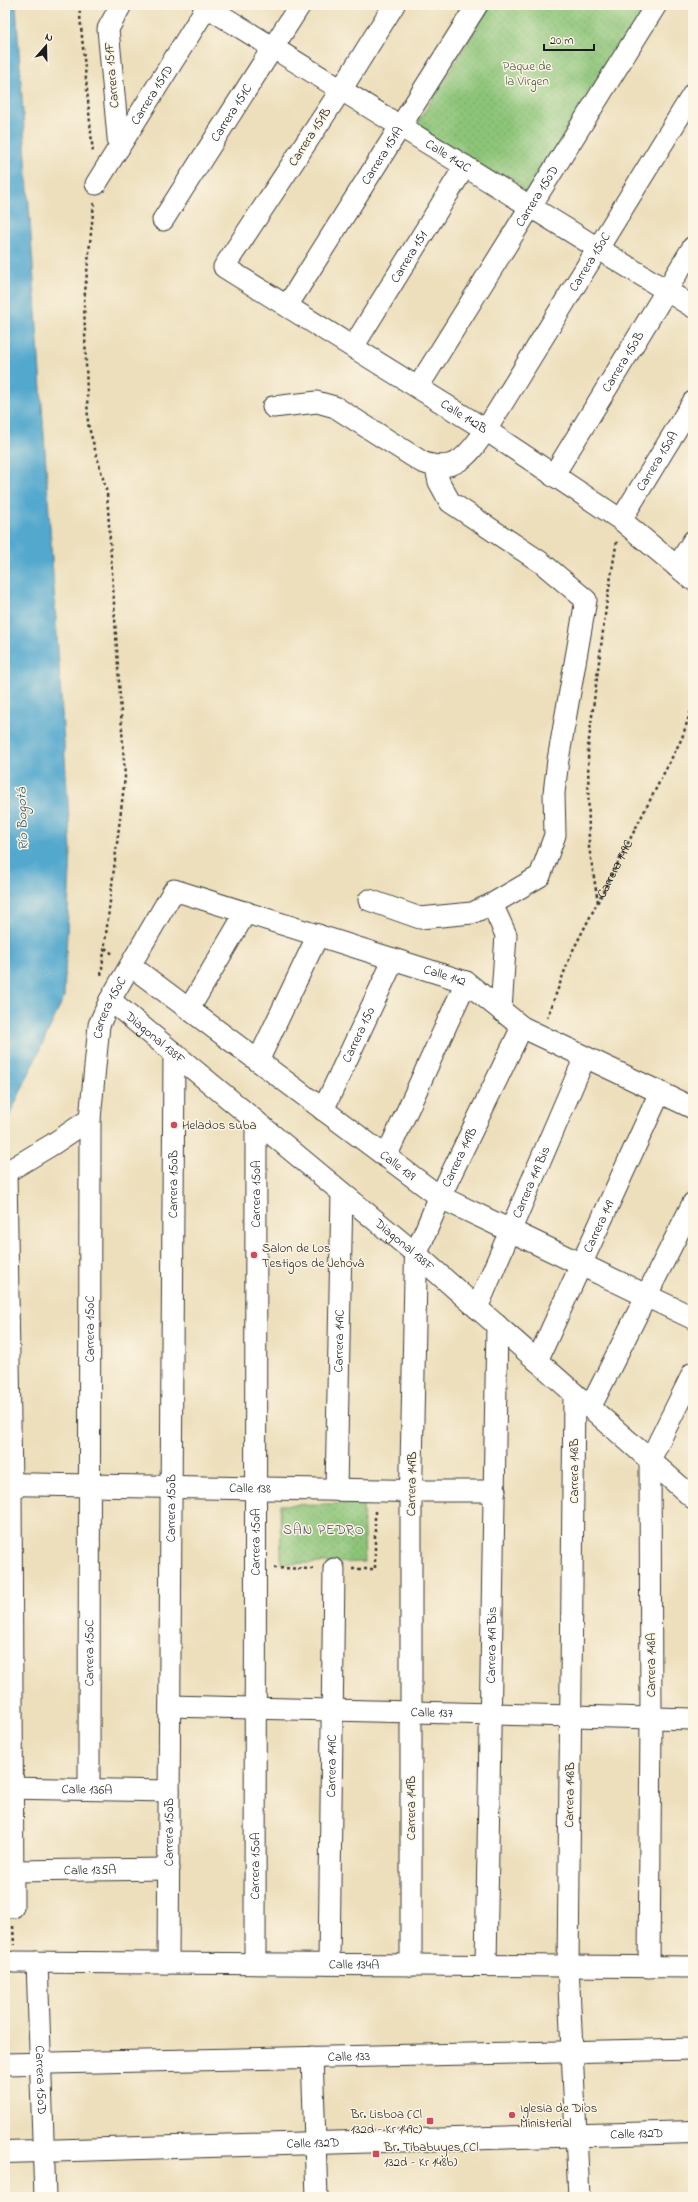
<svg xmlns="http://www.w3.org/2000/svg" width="698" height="2202" font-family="'Indie Flower',sans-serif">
<defs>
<pattern id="park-dots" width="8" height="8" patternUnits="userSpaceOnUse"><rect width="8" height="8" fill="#8cc478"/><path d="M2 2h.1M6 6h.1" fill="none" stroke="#78a867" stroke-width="1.8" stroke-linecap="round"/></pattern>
</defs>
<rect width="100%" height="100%" fill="#fcf5e5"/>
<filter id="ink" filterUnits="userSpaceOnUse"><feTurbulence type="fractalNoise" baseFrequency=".025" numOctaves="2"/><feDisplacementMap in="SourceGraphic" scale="8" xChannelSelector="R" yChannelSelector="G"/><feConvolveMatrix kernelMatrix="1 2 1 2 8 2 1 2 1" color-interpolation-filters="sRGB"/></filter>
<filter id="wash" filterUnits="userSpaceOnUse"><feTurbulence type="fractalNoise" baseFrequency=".012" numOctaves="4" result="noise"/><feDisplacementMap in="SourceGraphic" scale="16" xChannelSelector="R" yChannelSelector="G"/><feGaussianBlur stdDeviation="0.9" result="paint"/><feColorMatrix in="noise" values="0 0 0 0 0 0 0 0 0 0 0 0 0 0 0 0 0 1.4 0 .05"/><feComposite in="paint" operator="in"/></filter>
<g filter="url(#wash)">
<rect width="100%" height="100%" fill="#eddfbc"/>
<g fill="url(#park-dots)" stroke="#54704a">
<polygon points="491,5 649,5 527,199 414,128"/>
<polygon points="363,1503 365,1562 281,1564 280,1505"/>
</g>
<polygon fill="#52a8ce" stroke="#376275" points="5,5 16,5 71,850 64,997 9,1117 5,1118"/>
</g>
<g filter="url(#ink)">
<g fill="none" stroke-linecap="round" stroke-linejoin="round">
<defs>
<g id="minor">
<path id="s2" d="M 204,5 L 693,307"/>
<path id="s3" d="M 394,5 L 341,90 L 224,267 L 486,430 L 621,520 L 693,580"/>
<polyline points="119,148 108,29 121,5"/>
<path id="s4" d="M 96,184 L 208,5"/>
<path id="s5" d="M 163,220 L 300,5"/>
<path id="s6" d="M 287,306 L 477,5"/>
<path id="s7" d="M 353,347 L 465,166"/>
<path id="s8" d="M 418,387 L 656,5"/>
<path id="s9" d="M 273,407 L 317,402 L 335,407 L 422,462 C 456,475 469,454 486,430 L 693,94"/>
<path id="s10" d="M 553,476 L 693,247"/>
<path id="s11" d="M 621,520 L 693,402"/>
<polyline points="677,567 693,541"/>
<polyline points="369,900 420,918 472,913 492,904 540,876 555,835 554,793 558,760 586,600 542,563 450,502 439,482 436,468"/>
<polyline points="492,904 506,935 501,1010"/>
<path id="s12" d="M 131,966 L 440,1197 L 522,1027"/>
<path id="s13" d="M 110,1000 L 416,1254 L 693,1498"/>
<polyline points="189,1009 246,912"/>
<polyline points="258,1061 318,935"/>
<path id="s14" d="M 323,1110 L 394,959"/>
<polyline points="386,1157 466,982"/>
<polyline points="5,1173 53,1144 90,1119"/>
<path id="s15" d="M 477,1308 L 585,1057"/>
<path id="s16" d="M 537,1361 L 660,1092"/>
<polyline points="574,1394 568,1966 579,2197"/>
<polyline points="590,1408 693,1203"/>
<path id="s17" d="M 336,1490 L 342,1193"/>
<path id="s18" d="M 170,1706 L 693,1719"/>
<path id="s19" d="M 5,1788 L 169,1791"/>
<path id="s20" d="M 89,1789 L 90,1119 L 99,1025 L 110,1000 L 174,890 L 466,982 L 522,1027 L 693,1108"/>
<path id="s21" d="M 12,1871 L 169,1869"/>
<polyline points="5,1907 13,1907 11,1484 6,1172"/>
<path id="s22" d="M 14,1962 L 693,1967"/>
<path id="s23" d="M 37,1962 L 45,2197"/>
<path id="s24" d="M 168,1963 L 174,1053"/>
<path id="s25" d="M 255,1963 L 256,1121"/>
<path id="s26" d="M 329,1964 L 334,1569"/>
<polyline points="411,1965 411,1491 495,1491"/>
<path id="s27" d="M 486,1965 L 497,1325"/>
<polyline points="649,1967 651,1718 650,1460 693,1373"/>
<polyline points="312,2057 317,2197"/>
<path id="s28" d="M 5,2064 L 693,2049"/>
</g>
<g id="major">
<path id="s29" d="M 5,1484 L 411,1491 L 416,1254 L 440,1197 L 693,1318"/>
<path id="s30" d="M 5,2152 L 693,2132"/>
</g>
</defs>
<use href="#minor" stroke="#3b3934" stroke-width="23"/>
<use href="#major" stroke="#3b3934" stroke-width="24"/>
<g stroke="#3b3934" stroke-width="2.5" stroke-dasharray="3 3" stroke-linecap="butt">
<polyline points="79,5 93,154"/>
<polyline points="94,203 84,302 88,424 107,493 125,777 101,976"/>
<polyline points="598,902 589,847 588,747 607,600 617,540"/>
<polyline points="105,948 114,955"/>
<path id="s1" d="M 547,1018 L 571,954 L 682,738 L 693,704"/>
<polyline points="274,1568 315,1569"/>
<polyline points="352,1569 375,1569 375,1509"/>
<polyline points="13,1926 14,1945"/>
</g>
<use href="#minor" stroke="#fff" stroke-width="21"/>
<use href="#major" stroke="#fff" stroke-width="22"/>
</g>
</g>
<g fill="#d1495b" stroke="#fcf5e5" stroke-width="1.5">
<circle cx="174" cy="1125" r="4"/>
<circle cx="254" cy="1255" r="4"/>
<circle cx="512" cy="2115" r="4"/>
<rect x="426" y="2117" width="8" height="8" rx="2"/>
<rect x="372" y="2150" width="8" height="8" rx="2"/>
</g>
<g text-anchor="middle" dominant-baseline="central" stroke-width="3" stroke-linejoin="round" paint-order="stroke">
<g font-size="13" fill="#43573c" stroke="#fcf5e5">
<text x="527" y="66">Paque de<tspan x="527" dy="15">la Virgen</tspan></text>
</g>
<g font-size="13" fill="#1c1c1c" stroke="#fcf5e5">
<text transform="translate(112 75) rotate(-95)">Carrera 151F</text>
<text stroke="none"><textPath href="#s4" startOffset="105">Carrera 151D</textPath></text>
<text stroke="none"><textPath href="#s5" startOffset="127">Carrera 151C</textPath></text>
<text transform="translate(310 137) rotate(-57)">Carrera 151B</text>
<text stroke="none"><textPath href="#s6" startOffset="178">Carrera 151A</textPath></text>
<text stroke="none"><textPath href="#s2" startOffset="287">Calle 142C</textPath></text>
<text stroke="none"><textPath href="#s8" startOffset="225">Carrera 150D</textPath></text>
<text stroke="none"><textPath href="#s7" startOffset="106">Carrera 151</textPath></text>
<text stroke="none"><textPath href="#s9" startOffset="443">Carrera 150C</textPath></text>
<text stroke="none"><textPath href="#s10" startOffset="134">Carrera 150B</textPath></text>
<text stroke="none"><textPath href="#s3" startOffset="595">Calle 142B</textPath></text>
<text stroke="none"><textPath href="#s11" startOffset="69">Carrera 150A</textPath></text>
<text stroke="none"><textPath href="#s1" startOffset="164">Carrera 149C</textPath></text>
<text stroke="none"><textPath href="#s20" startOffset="1203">Calle 142</textPath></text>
<text stroke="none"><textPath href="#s20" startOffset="784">Carrera 150C</textPath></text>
<text stroke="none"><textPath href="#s14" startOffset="83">Carrera 150</textPath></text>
<text stroke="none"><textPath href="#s13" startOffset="59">Diagonal 138F</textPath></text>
<text stroke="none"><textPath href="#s12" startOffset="430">Carrera 149B</textPath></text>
<text stroke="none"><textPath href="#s12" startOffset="333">Calle 139</textPath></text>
<text stroke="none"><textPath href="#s15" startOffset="137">Carrera 149 Bis</textPath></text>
<text stroke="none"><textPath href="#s24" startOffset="779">Carrera 150B</textPath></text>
<text stroke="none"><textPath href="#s25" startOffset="769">Carrera 150A</textPath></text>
<text stroke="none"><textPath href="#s16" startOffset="148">Carrera 149</textPath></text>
<text stroke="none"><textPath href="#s13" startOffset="383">Diagonal 138F</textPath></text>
<text stroke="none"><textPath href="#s20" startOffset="460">Carrera 150C</textPath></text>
<text stroke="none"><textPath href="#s17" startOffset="149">Carrera 149C</textPath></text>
<text transform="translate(574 1471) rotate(-90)">Carrera 148B</text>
<text transform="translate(412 1484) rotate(-89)">Carrera 149B</text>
<text stroke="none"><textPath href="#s29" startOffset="245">Calle 138</textPath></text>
<text stroke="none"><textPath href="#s24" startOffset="455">Carrera 150B</textPath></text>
<text stroke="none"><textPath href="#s25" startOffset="421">Carrera 150A</textPath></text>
<text stroke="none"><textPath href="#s27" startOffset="320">Carrera 149 Bis</textPath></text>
<text stroke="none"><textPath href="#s20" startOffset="136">Carrera 150C</textPath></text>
<text transform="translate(651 1665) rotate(-90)">Carrera 148A</text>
<text stroke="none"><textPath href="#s18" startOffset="262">Calle 137</textPath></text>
<text stroke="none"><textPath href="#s26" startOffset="198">Carrera 149C</textPath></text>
<text stroke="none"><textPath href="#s19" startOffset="82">Calle 136A</textPath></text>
<text transform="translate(570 1795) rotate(-89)">Carrera 148B</text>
<text transform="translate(411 1808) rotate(-90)">Carrera 149B</text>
<text stroke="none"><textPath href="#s24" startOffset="131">Carrera 150B</textPath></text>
<text stroke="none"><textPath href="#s25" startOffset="97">Carrera 150A</textPath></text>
<text stroke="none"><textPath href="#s21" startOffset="78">Calle 135A</textPath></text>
<text stroke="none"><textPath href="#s22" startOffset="340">Calle 134A</textPath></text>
<text stroke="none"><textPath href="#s28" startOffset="344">Calle 133</textPath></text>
<text stroke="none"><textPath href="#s23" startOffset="118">Carrera 150D</textPath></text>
<text stroke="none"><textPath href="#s30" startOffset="632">Calle 132D</textPath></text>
<text stroke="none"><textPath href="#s30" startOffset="308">Calle 132D</textPath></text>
</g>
<g font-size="13" fill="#1c1c1c" stroke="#fcf5e5" text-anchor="start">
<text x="182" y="1125">Helados suba</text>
<text x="262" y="1248">Salon de Los<tspan x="262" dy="15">Testigos de Jehová</tspan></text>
<text x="520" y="2108">Iglesia de Dios<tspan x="520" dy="15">Ministerial</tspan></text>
<text x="422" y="2114" text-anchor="end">Br. Lisboa (Cl<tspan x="422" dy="15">132d - Kr 149c)</tspan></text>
<text x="384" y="2147">Br. Tibabuyes (Cl<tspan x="384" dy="15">132d - Kr 148b)</tspan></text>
</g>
<g font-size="14" font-style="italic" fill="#345b6c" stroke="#fcf5e5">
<text transform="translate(23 819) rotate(-92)">Río Bogotá</text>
</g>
<g font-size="14" letter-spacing="1" fill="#58506b" stroke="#fcf5e5">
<text x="324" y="1530">SAN PEDRO</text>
</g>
</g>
<rect width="698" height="2202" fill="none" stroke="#fcf5e5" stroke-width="20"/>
<g transform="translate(46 46) rotate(20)" stroke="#fcf5e5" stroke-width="3" paint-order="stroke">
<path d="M0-3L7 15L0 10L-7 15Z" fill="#1c1c1c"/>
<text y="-6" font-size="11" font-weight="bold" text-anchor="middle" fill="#1c1c1c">N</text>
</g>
<path d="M544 44v6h50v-6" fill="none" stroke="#1c1c1c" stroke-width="2"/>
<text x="550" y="44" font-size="12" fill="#1c1c1c" stroke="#fcf5e5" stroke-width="3" paint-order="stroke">20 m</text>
</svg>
